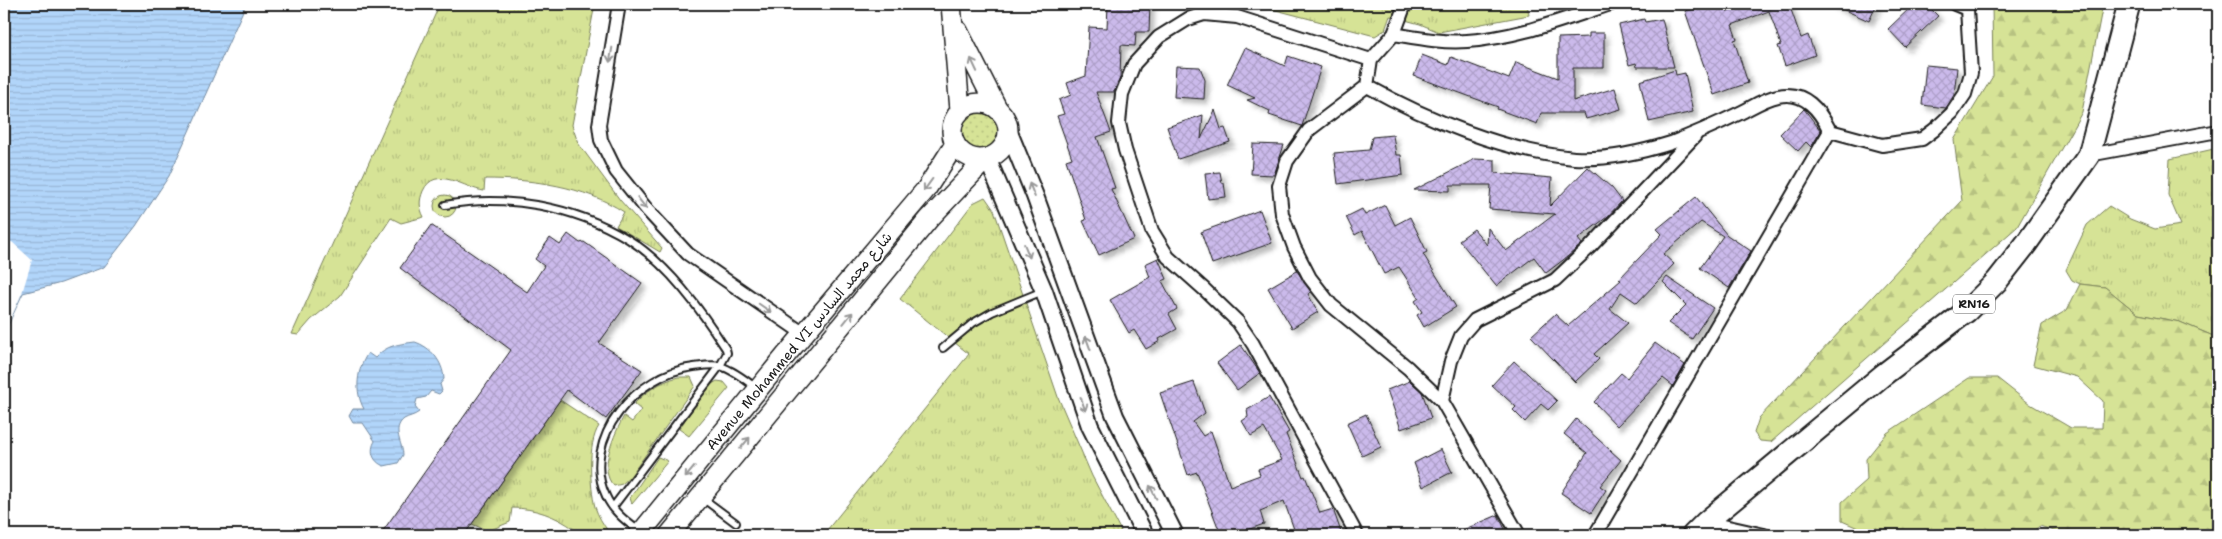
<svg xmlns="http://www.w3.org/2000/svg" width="2222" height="539" font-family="'Shantell Sans','Playpen Sans Arabic',sans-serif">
<defs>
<pattern id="grass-tufts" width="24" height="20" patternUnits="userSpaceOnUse" patternTransform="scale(1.25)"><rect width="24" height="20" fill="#d6e396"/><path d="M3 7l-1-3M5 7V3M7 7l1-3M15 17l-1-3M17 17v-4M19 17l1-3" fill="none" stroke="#b7c281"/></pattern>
<pattern id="forest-firs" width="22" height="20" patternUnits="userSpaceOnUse" patternTransform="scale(1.25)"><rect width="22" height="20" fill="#d6e396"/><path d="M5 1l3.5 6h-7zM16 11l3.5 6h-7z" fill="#b7c281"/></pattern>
<pattern id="garden-dots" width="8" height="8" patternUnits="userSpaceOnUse" patternTransform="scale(1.25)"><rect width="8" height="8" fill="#d6e396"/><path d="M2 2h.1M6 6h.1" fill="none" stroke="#b7c281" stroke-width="1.8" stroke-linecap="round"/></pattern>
<pattern id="water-rules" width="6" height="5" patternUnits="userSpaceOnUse" patternTransform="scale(1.25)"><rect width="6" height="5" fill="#b1d5fa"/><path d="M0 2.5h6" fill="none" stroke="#98b6d6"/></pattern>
<pattern id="building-cross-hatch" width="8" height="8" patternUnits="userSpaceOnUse" patternTransform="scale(1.25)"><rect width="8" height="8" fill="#cbbaeb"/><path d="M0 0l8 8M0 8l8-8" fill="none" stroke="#ae9fc9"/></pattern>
<filter id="shadow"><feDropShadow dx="4.5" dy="4.5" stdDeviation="2.5" flood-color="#0004"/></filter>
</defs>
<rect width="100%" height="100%" fill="#fff"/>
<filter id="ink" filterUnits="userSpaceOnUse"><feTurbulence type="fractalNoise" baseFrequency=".02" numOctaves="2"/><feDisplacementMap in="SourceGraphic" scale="10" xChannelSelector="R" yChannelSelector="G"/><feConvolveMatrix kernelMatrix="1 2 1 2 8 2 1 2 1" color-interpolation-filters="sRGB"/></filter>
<g filter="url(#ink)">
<g fill="url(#grass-tufts)" stroke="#798059">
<path d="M 490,4 L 595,4 L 572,125 L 578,143 L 620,200 L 662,248 L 660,252 L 616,226 L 624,212 C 584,186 532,179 485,179 L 484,191 C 466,189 435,164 423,191 C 419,201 419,207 424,217 L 401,223 L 391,218 L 340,296 L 311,320 L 298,335 L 292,334 L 439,6 Z"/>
<polygon points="1253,4 1527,4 1529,15 1439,32 1420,24 1390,16 1385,30 1375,36"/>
<polygon points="2218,148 2218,338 2180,322 2138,314 2105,287 2080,284 2072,280 2066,270 2087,225 2109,206 2130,219 2155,229 2181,225 2168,195 2170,159"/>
<circle cx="445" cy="206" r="11"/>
<polygon points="985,197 994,210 1058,397 1092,476 1123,535 823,535 969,354 900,299 973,203"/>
<path d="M 678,377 L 691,377 L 695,386 L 629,478 L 622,484 L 614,486 C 597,470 615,433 624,416 L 632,422 L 641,410 L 634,404 C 646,391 660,382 678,377 Z"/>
<polygon points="717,381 724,382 729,388 689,436 679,429 707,387"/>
<path d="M 560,400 L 599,426 C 587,444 590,487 595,507 C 598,516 603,524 608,531 L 605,535 L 570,535 L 574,529 C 556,516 535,508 512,508 L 510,522 L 488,531 L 472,524 Z"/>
<polygon points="658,457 668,461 632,504 630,498"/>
</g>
<g fill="url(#forest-firs)" stroke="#798059">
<polygon points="1992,4 2103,4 2082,112 2017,227 1771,442 1760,441 1754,433 1759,418 1962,201 1954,140 1993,76"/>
<polygon points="2080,284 2105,287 2138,314 2180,322 2218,338 2218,535 2065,535 2040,526 2027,535 1874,535 1842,521 1842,502 1867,480 1866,459 1887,433 1969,378 1997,378 2030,404 2071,428 2102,428 2103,401 2077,377 2033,365 2042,325 2067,310"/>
</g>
<circle fill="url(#garden-dots)" stroke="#798059" cx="980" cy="132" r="19"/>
<g fill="url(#water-rules)" stroke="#758ba1">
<polygon points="4,4 246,4 169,176 136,226 104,267 61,283 23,293 4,334"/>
<path d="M 415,342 C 431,347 443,362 444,379 L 440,384 L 442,391 L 439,394 L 431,391 L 426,397 L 417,399 L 415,407 L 419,412 C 414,416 409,416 404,419 C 391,429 403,444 403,455 L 398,463 L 384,466 C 373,462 369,451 375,441 L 363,423 L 353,423 L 349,416 L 353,409 L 364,409 C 354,391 357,369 368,353 L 375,358 C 386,345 399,344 415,342 Z"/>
</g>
<polygon fill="#fff" points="12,242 32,260 22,293 4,334 4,244"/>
<g fill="url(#building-cross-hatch)" stroke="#1c1c1c" filter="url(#shadow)">
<polygon points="1108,4 1150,4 1149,32 1136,32 1135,46 1121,45 1120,78 1114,92 1096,92 1111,132 1097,137 1115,188 1111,189 1134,239 1099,255 1083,221 1086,220 1066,160 1072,158 1057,116 1064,114 1059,100 1071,95 1067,83 1086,76 1089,27 1107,28"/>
<polygon points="1708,4 1725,4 1728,12 1751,4 1789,4 1801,38 1808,35 1815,55 1785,66 1778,46 1781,45 1769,11 1732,25 1737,39 1734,40 1748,83 1714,95 1685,11"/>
<polygon points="1831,4 1877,4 1869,21"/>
<polygon points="1914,4 1926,4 1938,16 1905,47 1888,29"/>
<polygon points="1644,19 1645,22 1662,19 1674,67 1637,67 1636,63 1629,65 1619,25"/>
<polygon points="1589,33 1604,33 1604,68 1573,68 1573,101 1615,88 1621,109 1586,119 1584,113 1541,113 1537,124 1497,109 1498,107 1414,76 1422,55 1448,65 1451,57 1509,79 1516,62 1558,78 1558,38 1589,37"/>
<polygon points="1245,48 1285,66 1288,56 1321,67 1302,126 1269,115 1270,111 1247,100 1255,98 1227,85"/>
<polygon points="1926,65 1957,68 1954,95 1946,108 1922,105"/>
<polygon points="1176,66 1200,67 1205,80 1204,99 1174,97"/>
<polygon points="1675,70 1676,75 1685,73 1693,112 1649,122 1640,81"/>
<polygon points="1804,109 1821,131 1811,147 1806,142 1798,151 1780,134"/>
<polygon points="1215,110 1221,129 1225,128 1230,142 1178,159 1167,127 1203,115 1201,139"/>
<polygon points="1393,135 1396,155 1401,155 1403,175 1338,184 1334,153 1369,150 1372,137"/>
<polygon points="1253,144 1284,145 1274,175 1251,174"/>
<polygon points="1475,159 1495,160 1495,173 1552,178 1550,206 1588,167 1612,188 1622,201 1607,217 1578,239 1582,244 1567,257 1546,273 1534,257 1496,286 1459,240 1474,229 1487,245 1488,228 1506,251 1555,214 1489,209 1491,185 1450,185 1450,191 1414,190"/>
<polygon points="1220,172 1222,183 1224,183 1226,197 1208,199 1205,173"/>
<polygon points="1696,197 1727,235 1751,251 1729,288 1700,268 1723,236 1701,222 1663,254 1674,264 1637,303 1621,292 1610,309 1628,323 1594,354 1599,359 1575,382 1531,336 1555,314 1568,326 1621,280 1619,279 1662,234 1657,229"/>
<polygon points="1385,205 1395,225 1410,217 1427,252 1423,254 1456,307 1424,327 1417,315 1422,312 1415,301 1419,298 1399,267 1384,274 1362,231 1355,235 1346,217 1362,209 1365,215"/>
<polygon points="1260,210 1272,243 1212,264 1201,232"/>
<polygon points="431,225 527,292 544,266 535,259 550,238 560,245 568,234 580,243 584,242 642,283 599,343 642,370 606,419 567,390 464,535 380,535 511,350 400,268"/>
<polygon points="1158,258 1167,279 1162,281 1177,309 1169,314 1177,329 1159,339 1160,341 1146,349 1134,330 1129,333 1110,300 1150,277 1145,264"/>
<polygon points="1297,271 1311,292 1308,294 1318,312 1292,328 1268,288"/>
<polygon points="1667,277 1713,308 1692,339 1668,323 1686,305 1663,282"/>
<polygon points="1655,343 1685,365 1673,386 1663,378 1617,426 1594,402 1621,373 1627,378"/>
<polygon points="1241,345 1260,373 1237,390 1217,363"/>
<polygon points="1514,361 1557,401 1548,410 1541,404 1525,422 1513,410 1516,407 1492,385"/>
<polygon points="1410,381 1422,392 1431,418 1401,429 1387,390"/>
<polygon points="1194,382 1205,413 1193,422 1203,436 1211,431 1230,486 1260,475 1258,469 1282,460 1264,428 1251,436 1242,421 1248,417 1247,410 1269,397 1289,432 1286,434 1303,477 1305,476 1320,513 1333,509 1342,535 1296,535 1284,501 1260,511 1264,524 1233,535 1221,535 1197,472 1188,475 1160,393"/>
<polygon points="1366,414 1381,447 1362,456 1347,423"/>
<polygon points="1576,419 1621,460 1600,486 1606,490 1591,513 1561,493 1587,453 1564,434"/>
<polygon points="1441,449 1452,472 1423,487 1414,463"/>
<polygon points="1498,515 1508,535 1451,535"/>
</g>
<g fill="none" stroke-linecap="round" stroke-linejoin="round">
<defs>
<g id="service">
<path d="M 445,205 C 506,194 574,206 628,239 C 668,264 701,310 726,349 L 727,353 L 720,366 L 613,507"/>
<polyline points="943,348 973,323 992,312 1043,291"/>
<polyline points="701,497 736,523"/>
<path d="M 640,532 C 627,522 613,512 606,496 C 579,439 638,373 694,367 C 702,366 712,364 720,366 C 733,370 746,380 756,388"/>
<polyline points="511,534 526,535"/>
</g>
<g id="minor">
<polyline points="619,4 599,125 601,140 616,171 648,211 688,254 804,334"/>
<polyline points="1394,34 1405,4"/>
<path d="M 1367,86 C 1426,119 1506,152 1574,158 C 1604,160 1642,152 1671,143 C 1695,134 1717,124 1740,113 C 1752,107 1766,98 1778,96 C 1805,90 1820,111 1830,131 L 1882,145 L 1922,139 L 1934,130 L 1952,113 L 1965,94 L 1971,73 L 1967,9 L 1955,4"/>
<polyline points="2089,155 2218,131"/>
<path d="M 1442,401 L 1408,368 L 1331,305 L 1310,278 L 1294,247 L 1282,214 L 1279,186 L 1287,161 L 1309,130 L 1367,86 L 1371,60 L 1394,34 C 1418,38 1443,43 1467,41 C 1517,38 1564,19 1611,4"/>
<polyline points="1706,522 1764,535"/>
<polyline points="1357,535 1253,344 1238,322 1205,290 1168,257 1152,231 1125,150 1119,123 1122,94 1134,64 1159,37 1188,19 1204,14 1237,17 1371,60"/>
<polyline points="1519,535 1442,401 1451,361 1461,336 1475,320 1555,280 1590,247 1695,136"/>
<polyline points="1595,535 1830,131"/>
</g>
<g id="tertiary">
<polyline points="1008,130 1035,196 1115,416 1175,535"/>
<polyline points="987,158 1044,291 1090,426 1145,535"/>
</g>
<g id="secondary">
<polyline points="951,4 960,110"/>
<polyline points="958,31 997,108"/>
<circle cx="980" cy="131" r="28"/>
<polyline points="639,535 786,355 927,188 955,144"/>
<polyline points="669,535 929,219 987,158"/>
</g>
<polyline id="primary" points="1693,535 1706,522 1883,375 1967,311 1997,281 2026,244 2089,155 2129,4"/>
</defs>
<use href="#service" stroke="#1c1c1c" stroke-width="10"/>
<use href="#minor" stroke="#1c1c1c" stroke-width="16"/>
<use href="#tertiary" stroke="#1c1c1c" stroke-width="20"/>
<use href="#secondary" stroke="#1c1c1c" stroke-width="22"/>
<use href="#primary" stroke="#1c1c1c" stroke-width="25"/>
<use href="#service" stroke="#fff" stroke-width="6"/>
<use href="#minor" stroke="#fff" stroke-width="12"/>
<use href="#tertiary" stroke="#fff" stroke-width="16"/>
<use href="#secondary" stroke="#fff" stroke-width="19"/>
<use href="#primary" stroke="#fff" stroke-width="21"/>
</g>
<defs><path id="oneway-shaft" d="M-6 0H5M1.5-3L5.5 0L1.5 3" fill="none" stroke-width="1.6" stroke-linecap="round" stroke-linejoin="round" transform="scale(1.25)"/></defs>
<g stroke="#999">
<use href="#oneway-shaft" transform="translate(611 55) rotate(100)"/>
<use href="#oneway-shaft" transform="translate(974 65) rotate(-115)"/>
<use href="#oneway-shaft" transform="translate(928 185) rotate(126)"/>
<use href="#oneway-shaft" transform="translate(1032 190) rotate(-112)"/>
<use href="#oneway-shaft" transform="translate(642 203) rotate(52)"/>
<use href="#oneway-shaft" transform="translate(1027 251) rotate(68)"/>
<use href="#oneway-shaft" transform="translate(765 308) rotate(35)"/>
<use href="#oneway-shaft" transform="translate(848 318) rotate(-51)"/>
<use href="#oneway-shaft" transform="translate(1088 343) rotate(-110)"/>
<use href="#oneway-shaft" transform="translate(1083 404) rotate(71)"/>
<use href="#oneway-shaft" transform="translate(745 443) rotate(-50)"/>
<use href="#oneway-shaft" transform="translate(690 472) rotate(130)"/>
<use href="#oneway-shaft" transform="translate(1153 492) rotate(-117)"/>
</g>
</g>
<g text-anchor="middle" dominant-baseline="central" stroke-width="4" stroke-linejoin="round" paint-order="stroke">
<rect fill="#fff" stroke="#606060" stroke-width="1" x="1953" y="294.5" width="42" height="19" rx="4"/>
<g font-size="12" font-weight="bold" fill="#1c1c1c">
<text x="1974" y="304">RN16</text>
</g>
<g font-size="14" fill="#1c1c1c" stroke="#fff">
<text transform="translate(799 341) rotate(-50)">Avenue Mohammed VI شارع محمد السادس</text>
</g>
</g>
<rect width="2222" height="539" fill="none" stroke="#fff" stroke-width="20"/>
<rect x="10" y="10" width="2202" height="519" fill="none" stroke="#1c1c1c" stroke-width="2" filter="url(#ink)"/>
</svg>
